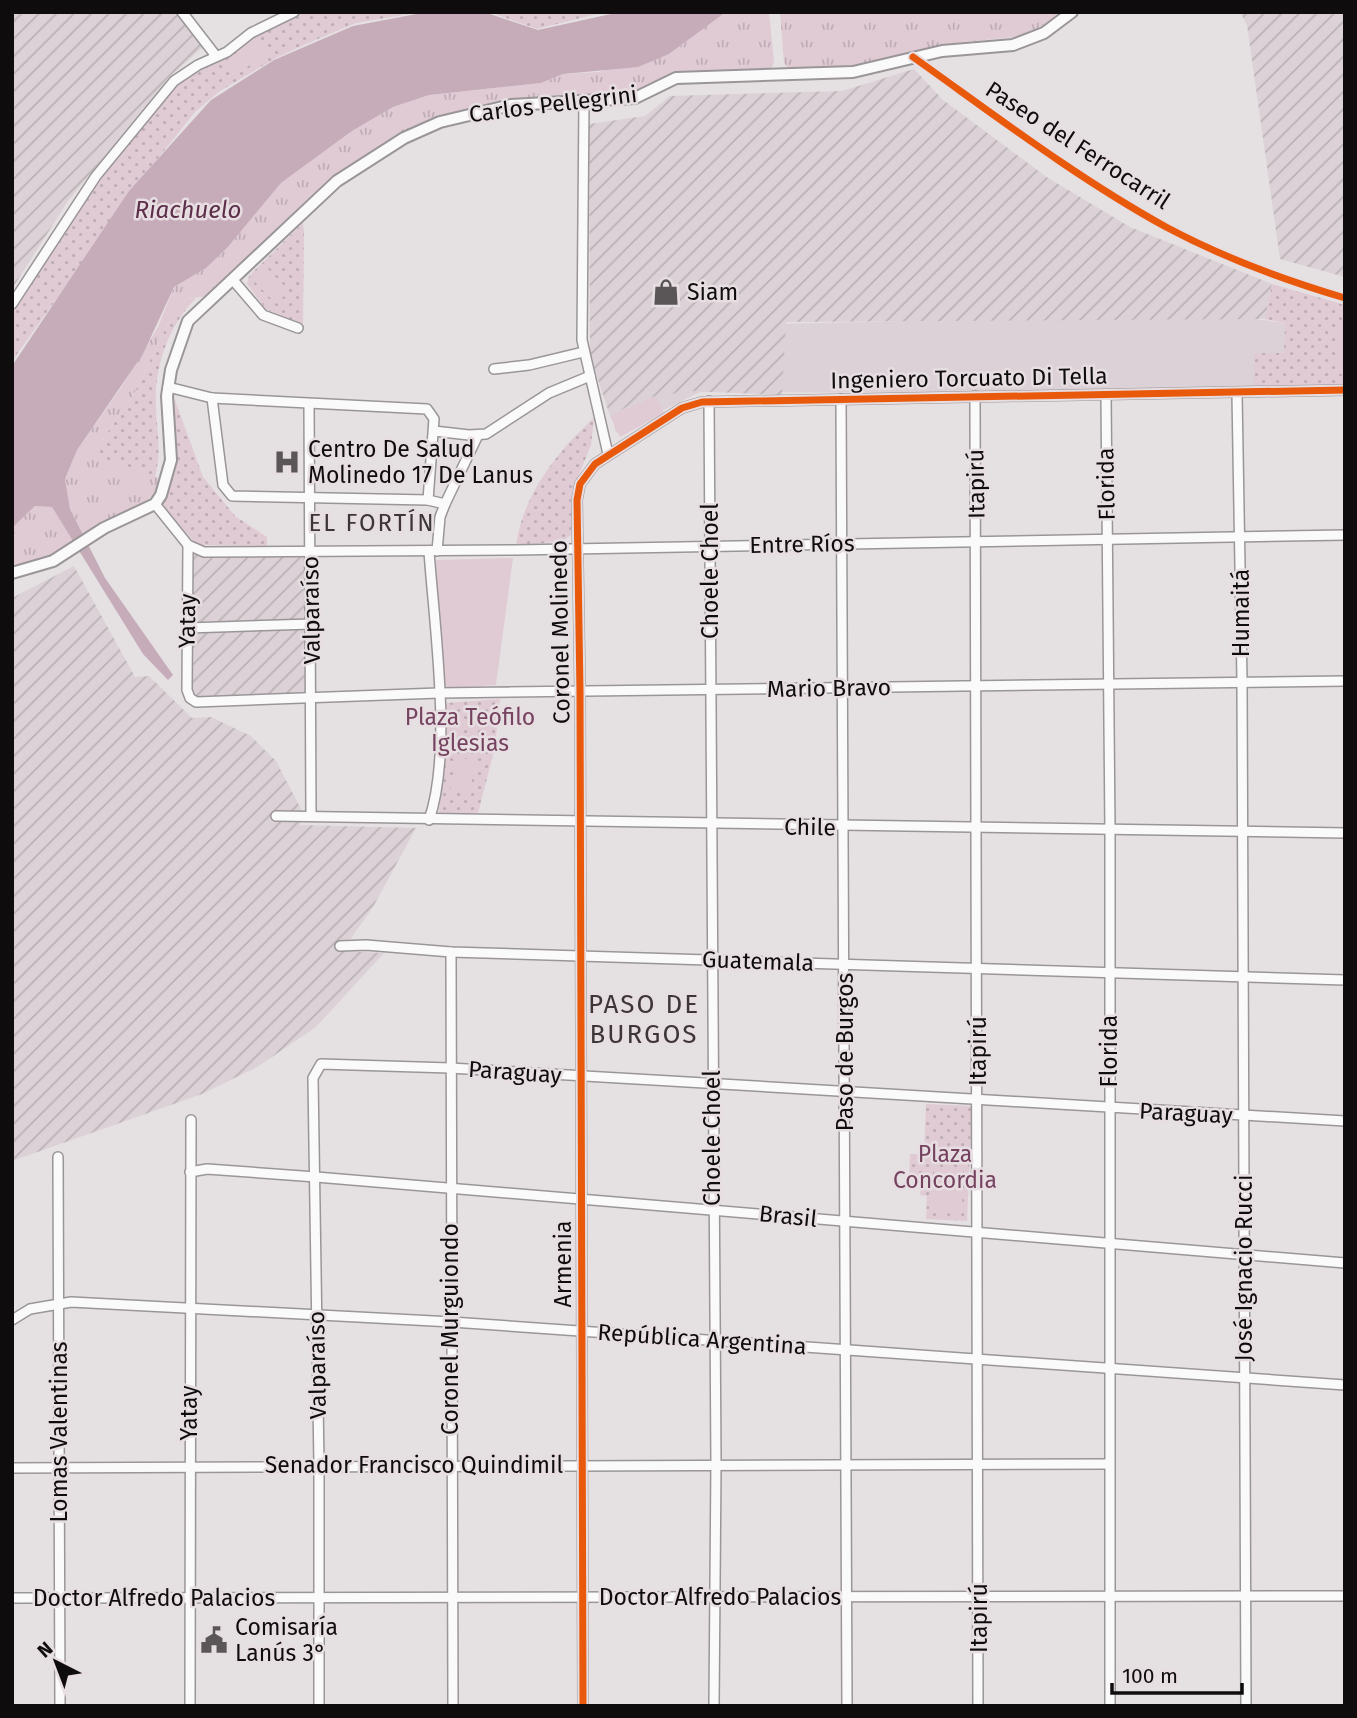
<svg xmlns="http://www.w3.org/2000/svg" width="1357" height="1718" font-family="'Fira Sans',sans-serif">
<defs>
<pattern id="industrial-furrows" width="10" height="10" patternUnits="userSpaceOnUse" patternTransform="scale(1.75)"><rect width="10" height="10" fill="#dbd1d6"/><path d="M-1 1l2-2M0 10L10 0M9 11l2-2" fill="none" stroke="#bbb2b6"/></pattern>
<pattern id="grass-tufts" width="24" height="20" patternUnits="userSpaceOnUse" patternTransform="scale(1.75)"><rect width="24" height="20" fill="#e0cbd5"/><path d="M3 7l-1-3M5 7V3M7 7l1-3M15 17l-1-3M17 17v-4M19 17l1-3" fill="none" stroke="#bfadb6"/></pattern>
<pattern id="park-dots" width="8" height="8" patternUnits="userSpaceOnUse" patternTransform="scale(1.75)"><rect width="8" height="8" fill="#e0cbd5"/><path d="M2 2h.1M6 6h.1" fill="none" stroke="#bfadb6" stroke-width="1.8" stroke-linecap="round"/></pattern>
</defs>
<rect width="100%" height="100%" fill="#e5e0e2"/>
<polygon fill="#dbd1d6" points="1139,316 1255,319 1285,323 1284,353 1254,353 1254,394 700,392 616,433 591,328"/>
<g fill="url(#industrial-furrows)">
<polygon points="12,12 175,12 203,47 169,77 68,201 12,289"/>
<polygon points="1240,12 1345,12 1345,277 1280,259 1247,25"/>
<polygon points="914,69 943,100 1048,178 1130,227 1272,284 1265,319 786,322 782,395 690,391 641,399 610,416 590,355 589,124 645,116 670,96 842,91"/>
<polygon points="185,554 307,555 314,698 190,700"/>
<polygon points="74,566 135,677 149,676 192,718 211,717 251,736 276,761 301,809 300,825 416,828 373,907 342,951 384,953 316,1027 257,1067 202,1094 12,1161 12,598"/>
</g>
<g fill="url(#grass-tufts)">
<path d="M 726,12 L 769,12 L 774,63 L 769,72 L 668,76 L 640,93 L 509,102 L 440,119 L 365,156 L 324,187 L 207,296 L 185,299 L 172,315 L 135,392 L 95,451 L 161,479 C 152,510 111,521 84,536 L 70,509 L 65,479 L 77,450 L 122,386 L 158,327 L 174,287 L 206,268 L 227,248 L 281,183 L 352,131 L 393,107 L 429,95 L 541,83 L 563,74 L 598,72 L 669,54 Z"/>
<polygon points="780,12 1064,12 1025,36 962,42 849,68 790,71 784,63"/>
<polygon points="35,506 52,507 74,541 60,552 12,568 12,528"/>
</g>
<g fill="url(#park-dots)">
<path d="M 303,12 L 421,12 L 356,23 L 306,44 L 278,57 L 220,91 L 195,112 L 151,167 L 12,361 L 12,313 L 102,173 L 173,88 C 209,54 258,32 303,12 Z"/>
<polygon points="489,12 605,12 537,29"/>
<polygon points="303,223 304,232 303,325 266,309 247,284 249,276"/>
<polygon points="1272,284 1345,305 1345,385 1254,387 1254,353 1284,353 1285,323 1265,319"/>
<path d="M 196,298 C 168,327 154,366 156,407 C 157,434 162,450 155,477 L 101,458 L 95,451 L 135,392 L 172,315 L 185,299 Z"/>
<polygon points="172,392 203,477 235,516 267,537 267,546 197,545 166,510 162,501 176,454"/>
<path d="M 594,418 L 591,445 L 572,492 L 571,535 L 563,541 L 516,546 C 522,496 558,450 594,418 Z"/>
<polygon points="500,699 495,747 478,813 439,813 446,703"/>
<polygon points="926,1104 972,1106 967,1221 926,1219 927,1196 920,1195 921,1176 909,1176 910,1154 924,1154"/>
</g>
<g fill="#e0cbd5">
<polygon points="259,38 269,53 233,76 224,62"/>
<polygon points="268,269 289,291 276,304 255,282"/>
<polygon points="1338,321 1345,321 1345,374 1339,374"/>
<polygon points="655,396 664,413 620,437 610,416"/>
<polygon points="513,558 496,685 440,689 436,560"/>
<polygon points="457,757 476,761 469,794 450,790"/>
<polygon points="934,1170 963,1171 962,1214 932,1213"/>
</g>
<polygon fill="#c6acb9" points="427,12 484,12 538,30 620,12 726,12 669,54 638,67 563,74 541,83 429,95 393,107 352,131 281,183 227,248 206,268 174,287 143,354 77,450 65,479 70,509 105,578 173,675 168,680 143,654 52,507 35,506 12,528 12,366 129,191 211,100 274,60 353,26"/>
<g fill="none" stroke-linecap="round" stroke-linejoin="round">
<defs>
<g id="minor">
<polyline points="182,12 216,56"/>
<polyline points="584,101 582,340 608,454"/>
<polyline points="233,280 263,315 298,328"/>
<polyline points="12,304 96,176 174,81 198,65 227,52 251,33 294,12"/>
<polyline points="494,369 529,365 583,352"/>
<polyline points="168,387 212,398 427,409 434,419 428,500 445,504 440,517 437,551"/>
<polyline points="1237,394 1242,681 1246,1706"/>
<polyline points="1106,395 1110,831 1110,1706"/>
<polyline points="975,396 978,1706"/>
<polyline points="212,398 223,485 232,496 428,500"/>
<polyline points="841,399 847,1706"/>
<polyline points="709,401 716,1464 714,1706"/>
<polyline points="309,404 311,815"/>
<polyline points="434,431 469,435 486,434 549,393 590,376"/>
<polyline points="155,504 188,545 204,552 515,550 1345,535"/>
<polyline points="445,504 478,435"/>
<polyline points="188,545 187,690 190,698 196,702 439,693 1345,681"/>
<path d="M 429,551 C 434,625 453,751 429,820"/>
<polyline points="187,628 312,624"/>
<polyline points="276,816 1345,833"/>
<polyline points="340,946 366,945 451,952 1345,980"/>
<polyline points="451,952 453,1706"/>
<polyline points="58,1157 60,1706"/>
<polyline points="190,1172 207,1169 316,1177 1345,1263"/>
<polyline points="12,1320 30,1309 71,1302 452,1322 1345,1385"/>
<polyline points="12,1468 1109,1464"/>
<polyline points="12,1598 1345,1596"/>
<polyline points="190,1706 191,1120"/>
<polyline points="319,1706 319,1465 313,1078 321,1064 450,1068 1345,1121"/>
<polyline points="583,1706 580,692 577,500 580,484 595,464 682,408 702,402 1345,390"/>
</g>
<polyline id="tertiary" points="12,573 53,561 104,528 155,504 161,495 171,460 167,396 171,370 188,321 337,181 404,138 440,122 511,105 635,98 676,78 853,72 942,51 1013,45 1044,33 1072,12"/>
</defs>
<use href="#minor" stroke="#9a9698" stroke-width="12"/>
<use href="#tertiary" stroke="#9a9698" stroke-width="14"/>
<use href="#minor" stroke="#fbfafb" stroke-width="9"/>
<use href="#tertiary" stroke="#fbfafb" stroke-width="10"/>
<defs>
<g id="cycleway">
<path d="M 913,57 C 996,116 1077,178 1166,227 C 1222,257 1284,280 1345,298"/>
<polyline points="583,1706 580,692 577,500 580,484 595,464 682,408 702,402 1345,390"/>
</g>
</defs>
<use href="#cycleway" stroke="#e7dee2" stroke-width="11"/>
<use href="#cycleway" stroke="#e8590c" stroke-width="7"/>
</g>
<defs>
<symbol id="shop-bare" viewBox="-9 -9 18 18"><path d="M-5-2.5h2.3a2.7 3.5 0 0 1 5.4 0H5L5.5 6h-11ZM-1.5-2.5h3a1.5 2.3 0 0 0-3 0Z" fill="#5a5658" stroke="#e7dee2" stroke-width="2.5" paint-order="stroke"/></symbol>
<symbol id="hospital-bare" viewBox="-9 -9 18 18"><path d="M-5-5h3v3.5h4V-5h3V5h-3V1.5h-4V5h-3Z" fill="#5a5658" stroke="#e7dee2" stroke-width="2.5" paint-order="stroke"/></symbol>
<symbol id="civic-bare" viewBox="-9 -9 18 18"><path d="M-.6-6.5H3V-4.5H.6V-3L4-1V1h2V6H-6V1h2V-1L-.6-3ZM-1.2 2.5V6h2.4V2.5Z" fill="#5a5658" stroke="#e7dee2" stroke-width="2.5" paint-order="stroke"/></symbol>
</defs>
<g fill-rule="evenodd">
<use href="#shop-bare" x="647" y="273" width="38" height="38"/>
<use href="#hospital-bare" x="268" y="443" width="38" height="38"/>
<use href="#civic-bare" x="195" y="1621" width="38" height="38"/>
</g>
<g text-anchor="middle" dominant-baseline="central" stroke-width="5" stroke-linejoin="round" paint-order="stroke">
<g font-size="23" fill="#0f0c0e" stroke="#e7dee2">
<text transform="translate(553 104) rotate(-7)">Carlos Pellegrini</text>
<text transform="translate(1078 145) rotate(33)">Paseo del Ferrocarril</text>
<text transform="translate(969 378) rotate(-1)">Ingeniero Torcuato Di Tella</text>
<text transform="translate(976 484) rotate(-91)">Itapirú</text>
<text transform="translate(1106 484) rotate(-91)">Florida</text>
<text transform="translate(802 544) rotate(-1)">Entre Ríos</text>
<text transform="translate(710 571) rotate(-90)">Choele Choel</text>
<text transform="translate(311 610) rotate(-91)">Valparaíso</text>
<text transform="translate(1241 613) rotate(-90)">Humaitá</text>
<text transform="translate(187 621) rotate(-89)">Yatay</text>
<text transform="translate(560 632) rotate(-91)">Coronel Molinedo</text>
<text transform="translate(829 688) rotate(-1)">Mario Bravo</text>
<text transform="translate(810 827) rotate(1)">Chile</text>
<text transform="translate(758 961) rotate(2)">Guatemala</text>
<text transform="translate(978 1051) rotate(-90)">Itapirú</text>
<text transform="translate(1109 1051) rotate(-90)">Florida</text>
<text transform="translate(845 1052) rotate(-90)">Paso de Burgos</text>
<text transform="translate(515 1072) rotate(4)">Paraguay</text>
<text transform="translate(1186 1113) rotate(3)">Paraguay</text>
<text transform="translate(712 1138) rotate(-90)">Choele Choel</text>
<text transform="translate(788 1216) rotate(6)">Brasil</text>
<text transform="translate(563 1264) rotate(-90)">Armenia</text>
<text transform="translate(1244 1268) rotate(-90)">José Ignacio Rucci</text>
<text transform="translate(450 1329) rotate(-90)">Coronel Murguiondo</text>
<text transform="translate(702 1339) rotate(4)">República Argentina</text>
<text transform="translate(317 1365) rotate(-91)">Valparaíso</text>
<text transform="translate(189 1413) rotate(-90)">Yatay</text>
<text transform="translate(59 1432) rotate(-90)">Lomas Valentinas</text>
<text x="414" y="1465">Senador Francisco Quindimil</text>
<text x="720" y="1597">Doctor Alfredo Palacios</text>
<text x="154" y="1598">Doctor Alfredo Palacios</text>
<text transform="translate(979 1618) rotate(-90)">Itapirú</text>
</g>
<g font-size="23" fill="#0f0c0e" stroke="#e7dee2" text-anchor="start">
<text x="687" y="292">Siam</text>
<text x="308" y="449">Centro De Salud<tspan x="308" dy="26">Molinedo 17 De Lanus</tspan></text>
<text x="235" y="1627">Comisaría<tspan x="235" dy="26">Lanús 3°</tspan></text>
</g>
<g font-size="23" fill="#75435f" stroke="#e7dee2">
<text x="470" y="717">Plaza Teófilo<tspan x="470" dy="26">Iglesias</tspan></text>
<text x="945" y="1154">Plaza<tspan x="945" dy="26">Concordia</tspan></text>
</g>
<g font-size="24" font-style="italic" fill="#5d2e49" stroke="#e7dee2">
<text x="188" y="210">Riachuelo</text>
</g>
<g font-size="24" letter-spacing="2" fill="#3d3639" stroke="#e7dee2">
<text x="372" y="523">EL FORTÍN</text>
</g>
<g font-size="26" letter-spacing="2" fill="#3d3639" stroke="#e7dee2">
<text x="644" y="1004">PASO DE<tspan x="644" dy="30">BURGOS</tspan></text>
</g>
</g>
<rect width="1357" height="1718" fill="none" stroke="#0f0c0e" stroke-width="28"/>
<g transform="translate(56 1662) rotate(318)" stroke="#e7dee2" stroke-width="5" paint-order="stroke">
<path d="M0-5L12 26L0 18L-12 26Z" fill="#0f0c0e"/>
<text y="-10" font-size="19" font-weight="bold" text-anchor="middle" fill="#0f0c0e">N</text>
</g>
<path d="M1112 1683v10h130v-10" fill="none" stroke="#0f0c0e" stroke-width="3.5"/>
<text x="1122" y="1683" font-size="21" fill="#0f0c0e" stroke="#e7dee2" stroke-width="5" paint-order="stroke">100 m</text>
</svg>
